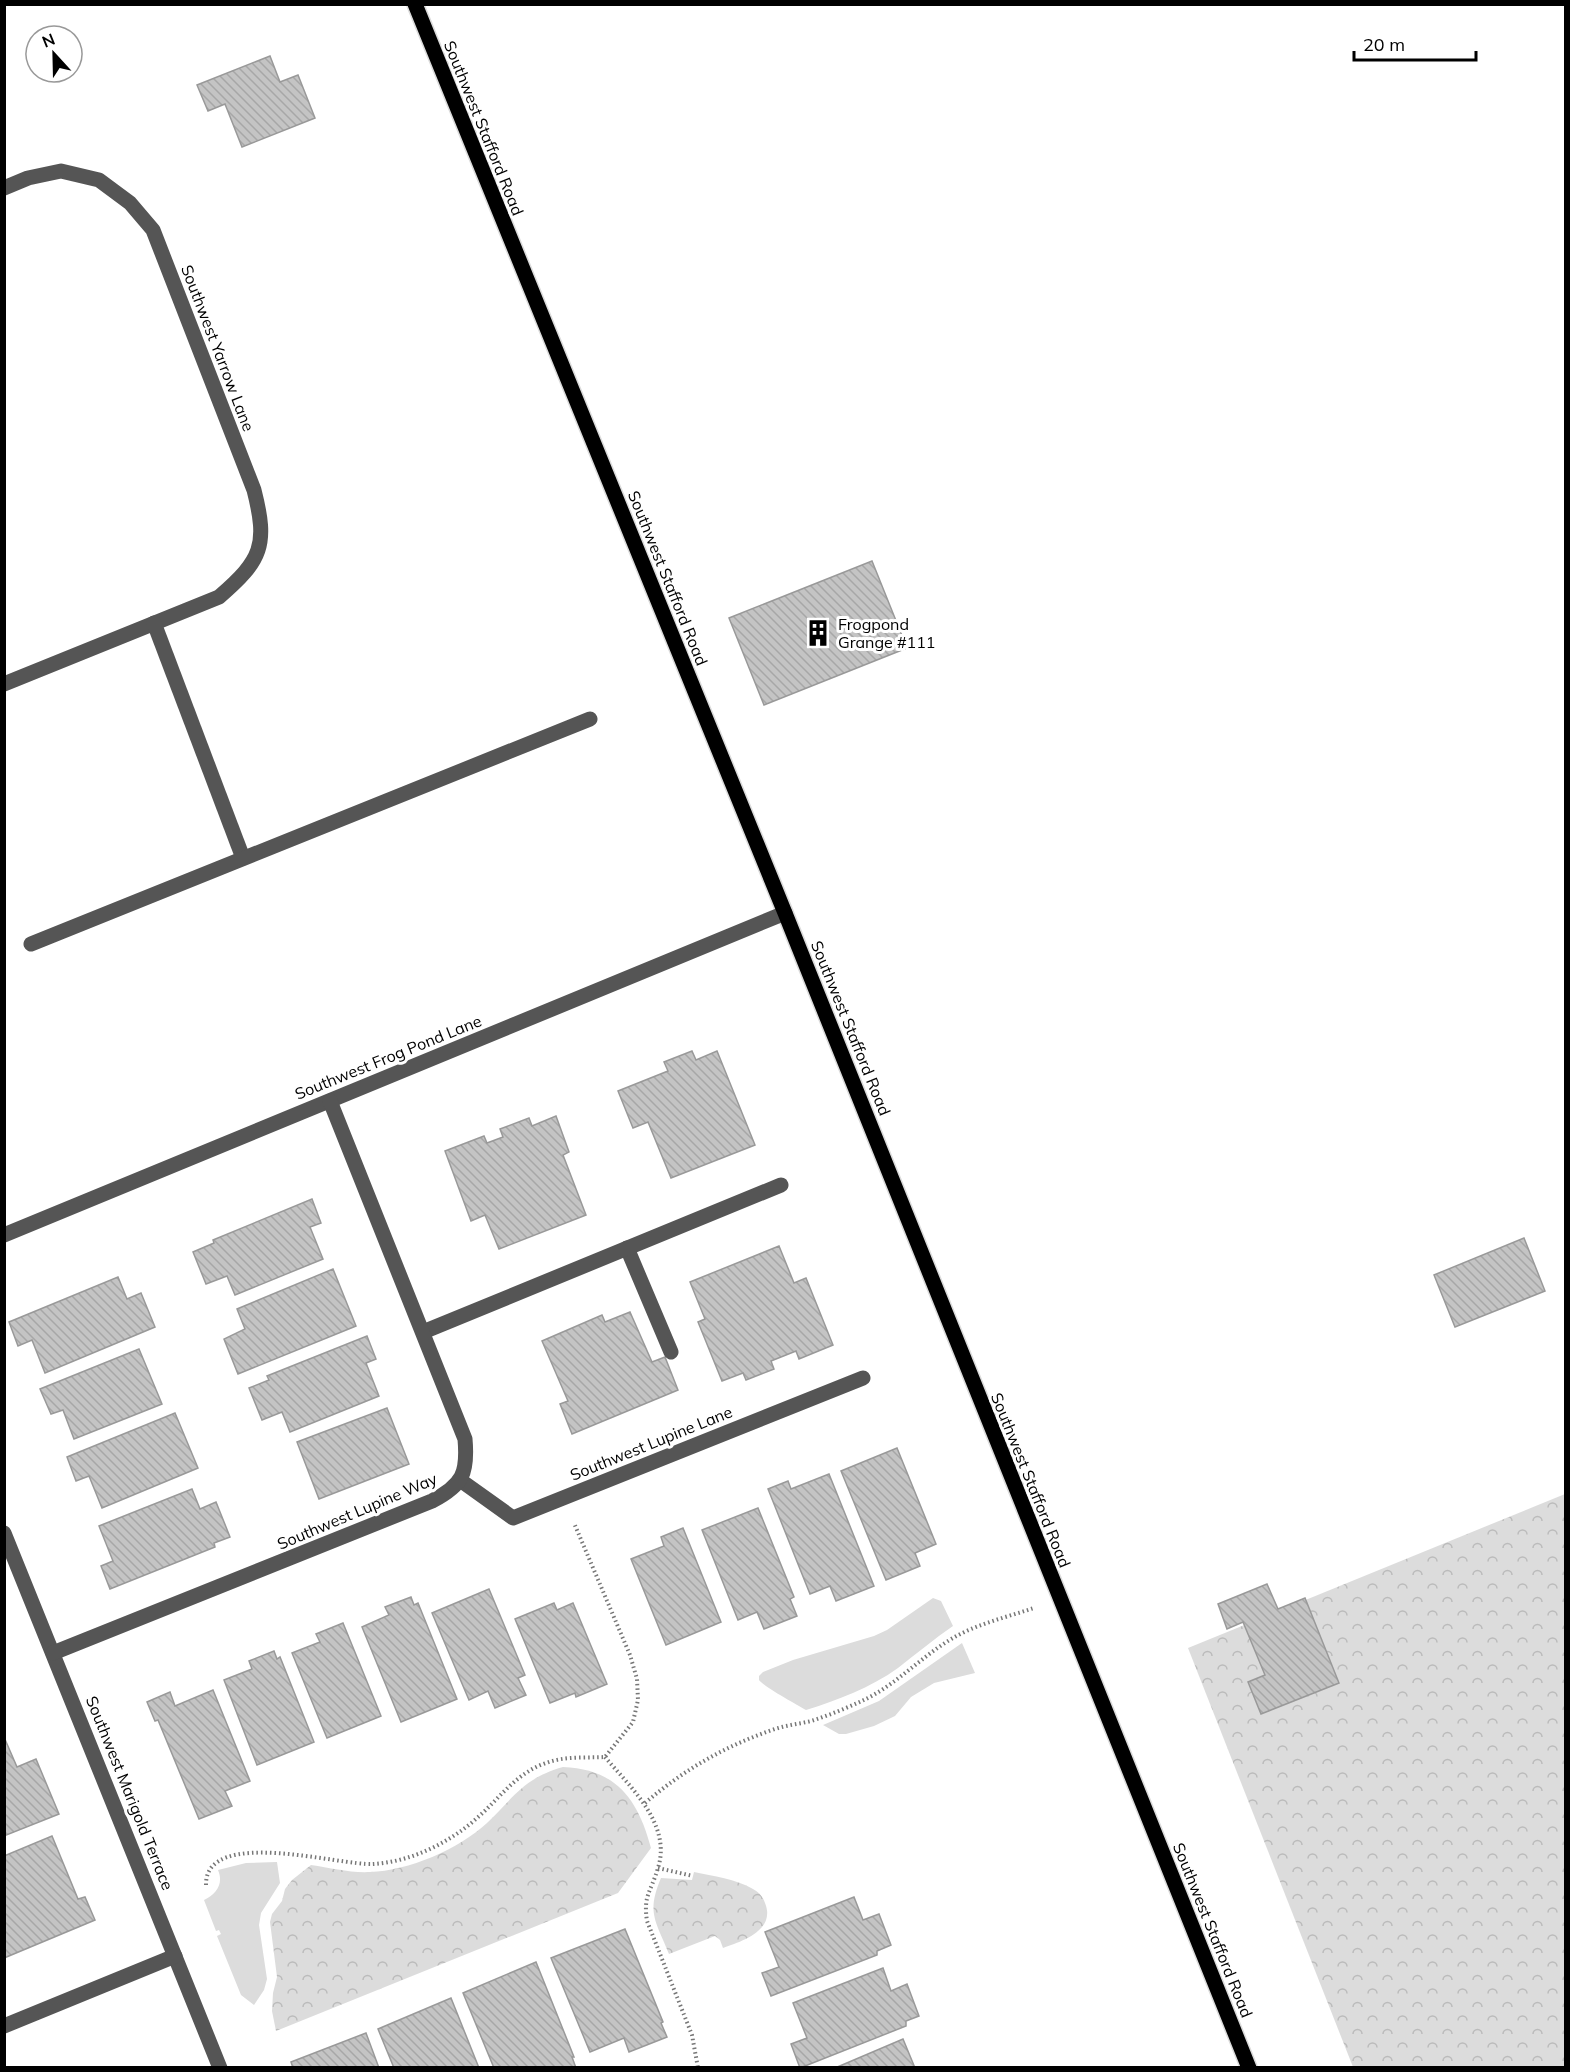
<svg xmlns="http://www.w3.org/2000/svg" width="1570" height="2072" font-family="Mulish,sans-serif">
<defs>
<pattern id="forest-crowns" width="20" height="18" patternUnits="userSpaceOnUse" patternTransform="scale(1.5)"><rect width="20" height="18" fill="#dcdcdc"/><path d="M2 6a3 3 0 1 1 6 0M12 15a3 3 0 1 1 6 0" fill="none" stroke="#bbb"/></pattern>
<pattern id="building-back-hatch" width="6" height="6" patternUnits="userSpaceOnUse" patternTransform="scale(1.5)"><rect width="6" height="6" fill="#c4c4c4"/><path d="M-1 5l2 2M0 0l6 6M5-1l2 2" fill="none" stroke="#a7a7a7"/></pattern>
</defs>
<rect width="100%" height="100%" fill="#fff"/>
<g fill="#dcdcdc">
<path d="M 933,1598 L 941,1601 L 953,1626 C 934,1639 916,1654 898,1668 C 870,1688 838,1700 806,1710 C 796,1704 764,1687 759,1680 L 759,1676 L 763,1672 L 793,1660 L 874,1636 L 887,1630 Z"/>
<polygon points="962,1643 975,1673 934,1683 911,1697 895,1716 874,1726 846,1734 839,1734 823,1725 879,1701"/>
<path d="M 277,1862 L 280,1883 L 261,1913 L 259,1925 L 267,1979 L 264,1990 L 254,2005 L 241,1995 L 217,1936 L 221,1934 L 219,1930 L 216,1931 L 204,1900 C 216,1894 224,1884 218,1870 L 246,1863 Z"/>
</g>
<g fill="url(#forest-crowns)">
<polygon points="1565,1494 1565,2067 1353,2067 1188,1648"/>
<path d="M 563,1767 C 616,1769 638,1799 651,1848 L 618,1893 L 276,2031 L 272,2011 L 273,1993 L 277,1977 L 270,1922 L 272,1914 L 282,1901 L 285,1889 L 292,1880 L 311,1865 C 331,1868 350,1873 370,1872 C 408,1871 459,1849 487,1823 C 514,1797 524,1778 563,1767 Z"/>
<path d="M 694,1872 C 713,1876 736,1879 753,1889 C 759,1892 763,1897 765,1903 C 776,1930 743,1941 723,1948 L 720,1940 L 715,1936 L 669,1954 C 656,1921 646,1913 661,1878 L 692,1880 Z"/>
</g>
<g fill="url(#building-back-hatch)" stroke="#999" stroke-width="1.5">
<polygon points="270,56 280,82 298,75 315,118 242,147 225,104 208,111 197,85"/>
<polygon points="872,561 907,648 764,705 729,618"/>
<polygon points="692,1051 696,1060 717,1051 755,1145 671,1178 648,1122 633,1128 618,1091 668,1071 664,1062"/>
<polygon points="556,1116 569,1152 563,1155 586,1215 499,1249 485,1215 471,1221 445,1151 484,1136 487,1143 503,1137 500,1129 529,1118 532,1126"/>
<polygon points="312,1199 321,1223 310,1227 323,1259 235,1295 227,1276 206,1284 193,1252 214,1243 213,1240"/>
<polygon points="1524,1238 1545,1291 1455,1327 1434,1275"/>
<polygon points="779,1246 794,1283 806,1278 833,1345 799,1359 796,1351 771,1361 774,1369 746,1380 743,1373 722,1381 698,1322 705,1319 690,1282"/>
<polygon points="333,1269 356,1326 238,1374 224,1339 245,1329 237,1309"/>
<polygon points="118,1277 127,1299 141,1293 155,1327 45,1373 32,1340 18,1346 9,1322"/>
<polygon points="630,1312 652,1362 665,1357 678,1390 572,1434 560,1404 568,1401 542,1341 602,1315 605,1322"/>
<polygon points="367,1336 376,1359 366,1363 379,1396 290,1432 282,1412 262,1420 249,1388 269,1380 267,1376"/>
<polygon points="139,1349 162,1404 74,1439 63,1410 51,1414 40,1389"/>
<polygon points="387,1408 409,1464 319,1499 297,1442"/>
<polygon points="175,1413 198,1468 102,1508 89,1476 76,1481 67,1457"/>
<polygon points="897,1448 936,1544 915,1553 920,1566 886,1580 841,1471"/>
<polygon points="829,1474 874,1586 836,1601 830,1586 810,1594 768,1489 788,1481 791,1489"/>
<polygon points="192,1489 200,1509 216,1502 230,1537 214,1543 215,1547 110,1589 101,1566 113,1561 99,1526"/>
<polygon points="758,1508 794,1597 790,1599 797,1616 764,1629 757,1612 738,1620 702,1530"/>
<polygon points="683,1528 721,1622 666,1645 631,1559 664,1546 661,1537"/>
<polygon points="1267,1584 1278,1609 1305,1598 1339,1683 1261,1714 1248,1682 1265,1675 1243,1622 1227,1629 1218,1604"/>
<polygon points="489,1589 525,1675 518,1678 526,1695 495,1708 488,1691 469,1700 432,1613"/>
<polygon points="411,1597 414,1605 418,1603 457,1699 401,1722 362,1627 389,1615 385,1607"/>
<polygon points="554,1603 557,1610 573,1603 607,1684 576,1697 575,1693 550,1703 515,1619"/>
<polygon points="343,1623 381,1716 327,1738 292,1653 320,1642 316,1634"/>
<polygon points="274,1651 277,1659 280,1657 314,1742 257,1765 224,1680 252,1669 249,1661"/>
<polygon points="213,1690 250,1781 225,1791 232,1806 199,1819 158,1720 155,1721 147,1702 170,1692 175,1706"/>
<polygon points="4,1737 17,1767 36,1759 59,1814 4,1836"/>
<polygon points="52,1836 78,1899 85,1897 95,1920 4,1958 4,1856"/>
<polygon points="854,1897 863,1920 879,1914 891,1945 877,1951 877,1955 771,1996 762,1973 779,1967 765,1932"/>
<polygon points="625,1929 663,2022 661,2023 667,2037 629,2052 624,2038 590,2052 551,1958"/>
<polygon points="536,1962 574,2057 572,2057 576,2068 494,2068 463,1993"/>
<polygon points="883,1968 891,1991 907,1984 919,2016 906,2021 906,2026 800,2068 791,2044 807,2038 793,2003"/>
<polygon points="451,1998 479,2068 394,2068 378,2029"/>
<polygon points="366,2033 379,2068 293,2068 291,2062"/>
<polygon points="903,2039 915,2068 835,2068"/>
</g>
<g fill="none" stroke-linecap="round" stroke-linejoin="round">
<defs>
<polyline id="major" points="415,4 785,913 1249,2068"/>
</defs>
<use href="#major" stroke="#dbdbdb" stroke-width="18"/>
<g stroke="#777" stroke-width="4" stroke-dasharray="1.5 3" stroke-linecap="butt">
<path d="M 605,1757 C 630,1787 672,1824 658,1868 C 651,1892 643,1895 647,1921 L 692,2035 L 698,2068"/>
<path d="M 645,1803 C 685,1769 725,1746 775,1729 C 787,1725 799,1724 811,1721 C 830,1715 849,1707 866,1699 C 898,1683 922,1656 953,1638 C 977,1624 1007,1617 1034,1608"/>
<polyline points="658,1868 693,1876"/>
<path d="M 206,1885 C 205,1826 341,1866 373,1864 C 410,1862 449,1843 476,1819 C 499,1799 516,1773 546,1763 C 564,1756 586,1758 605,1757 L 633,1722 L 638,1700 L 637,1679 L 630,1655 L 574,1523"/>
</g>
<g stroke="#555" stroke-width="15">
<path d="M 4,188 L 28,178 L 61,171 L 99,180 L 130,203 L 153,230 L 254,490 C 268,545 262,560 219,597 L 4,684"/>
<polyline points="154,623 243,858"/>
<polyline points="31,944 590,719"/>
<polyline points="4,1235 785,913"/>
<polyline points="627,1248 671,1352"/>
<polyline points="423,1332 781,1185"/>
<polyline points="460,1480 513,1518 863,1378"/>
<polyline points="4,1533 220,2068"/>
<path d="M 53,1653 L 432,1501 C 463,1485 468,1473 465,1439 L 330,1101"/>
<polyline points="4,2026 175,1956"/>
</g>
<use href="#major" stroke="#000" stroke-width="15"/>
</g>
<defs>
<symbol id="building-bare" viewBox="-9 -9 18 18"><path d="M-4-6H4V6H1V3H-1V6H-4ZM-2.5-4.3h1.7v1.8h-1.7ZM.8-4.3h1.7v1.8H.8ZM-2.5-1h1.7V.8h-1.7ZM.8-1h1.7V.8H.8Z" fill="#000" stroke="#fff" stroke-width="2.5" paint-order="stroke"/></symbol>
</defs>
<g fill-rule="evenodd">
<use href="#building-bare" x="799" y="614" width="38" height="38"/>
</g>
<g text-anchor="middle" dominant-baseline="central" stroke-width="6" stroke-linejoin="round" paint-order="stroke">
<g font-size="16" fill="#000" stroke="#fff">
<text transform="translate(484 128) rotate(68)">Southwest Stafford Road</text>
<text transform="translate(218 348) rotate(69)">Southwest Yarrow Lane</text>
<text transform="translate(668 578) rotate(68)">Southwest Stafford Road</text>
<text transform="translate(851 1028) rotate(68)">Southwest Stafford Road</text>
<text transform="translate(388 1057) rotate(-22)">Southwest Frog Pond Lane</text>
<text transform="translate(651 1443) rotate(-22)">Southwest Lupine Lane</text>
<text transform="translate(1031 1480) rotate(68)">Southwest Stafford Road</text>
<text transform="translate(357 1511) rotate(-23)">Southwest Lupine Way</text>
<text transform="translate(130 1793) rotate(68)">Southwest Marigold Terrace</text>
<text transform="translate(1213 1930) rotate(68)">Southwest Stafford Road</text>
</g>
<g font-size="16" fill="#000" stroke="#fff" text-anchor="start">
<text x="838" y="624">Frogpond<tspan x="838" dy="18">Grange #111</tspan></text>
</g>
</g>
<rect width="1570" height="2072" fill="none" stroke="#000000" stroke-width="12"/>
<g transform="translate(54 54) rotate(338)"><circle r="28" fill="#ffffff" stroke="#999999" stroke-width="1.5"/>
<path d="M0-4.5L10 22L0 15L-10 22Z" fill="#000000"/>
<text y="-9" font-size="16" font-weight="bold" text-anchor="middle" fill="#000000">N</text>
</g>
<path d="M1354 51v9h122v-9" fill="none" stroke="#000000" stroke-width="3"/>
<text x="1363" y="51" font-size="18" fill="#000000" stroke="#ffffff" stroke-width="4.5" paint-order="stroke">20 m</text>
</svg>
